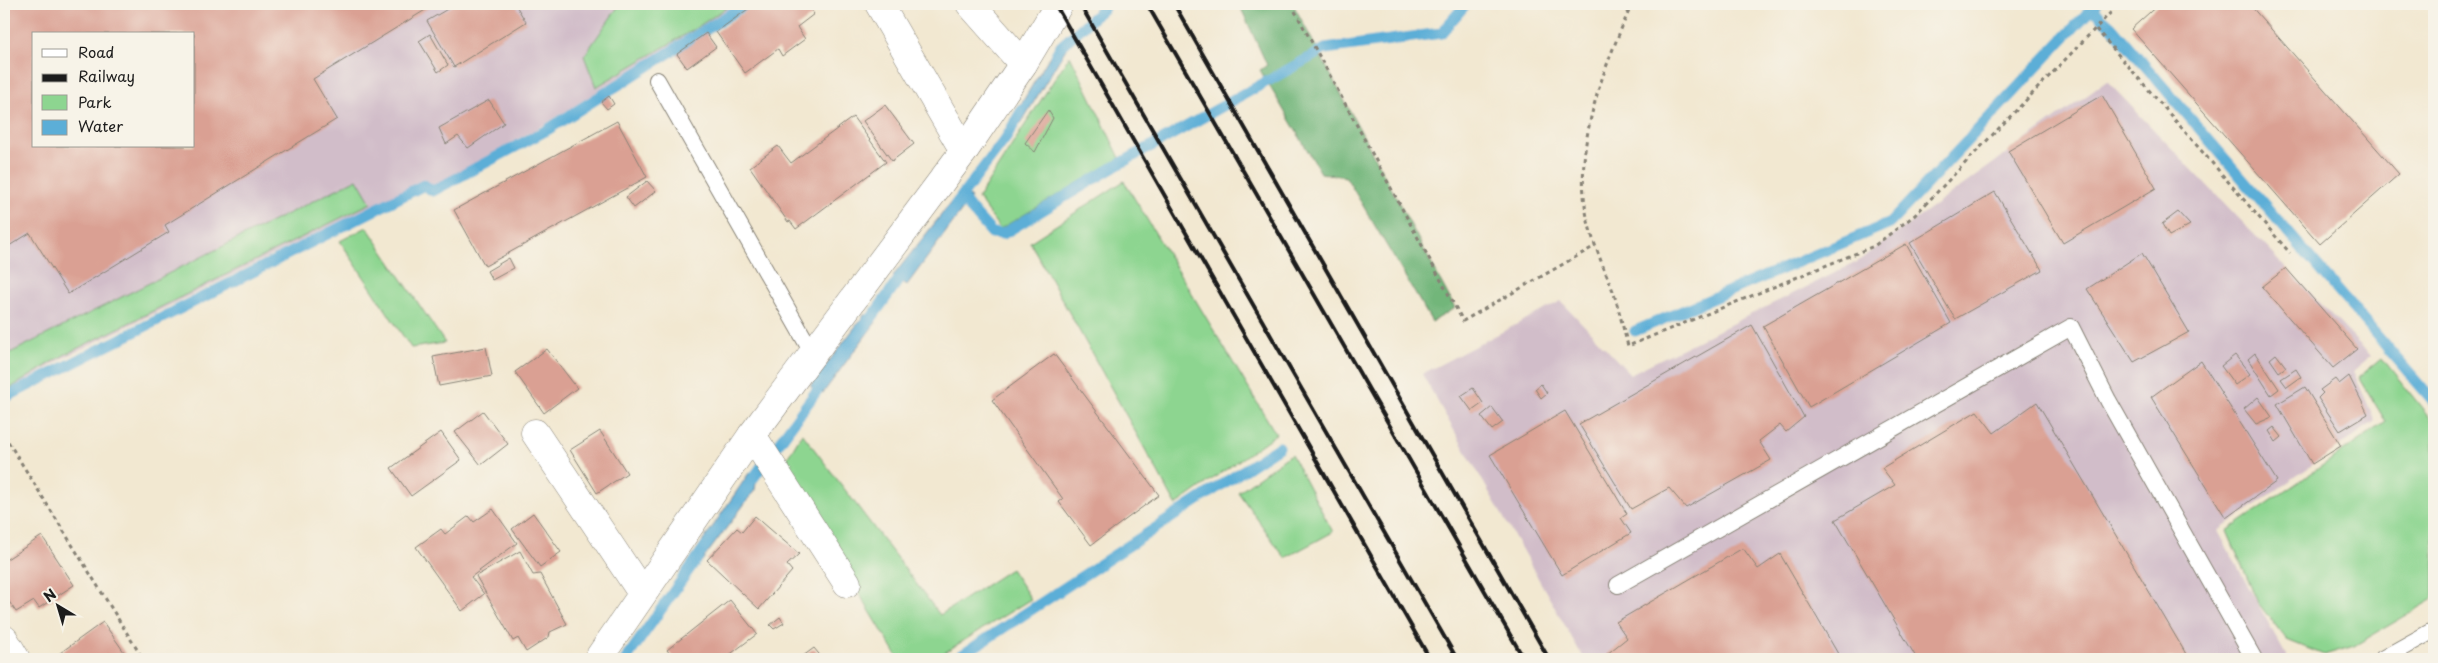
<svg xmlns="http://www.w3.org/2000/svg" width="2438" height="663" font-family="'Playpen Sans',sans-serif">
<rect width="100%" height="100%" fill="#f7f3e8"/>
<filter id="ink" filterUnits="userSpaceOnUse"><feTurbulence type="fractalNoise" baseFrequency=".02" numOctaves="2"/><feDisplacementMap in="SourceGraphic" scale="10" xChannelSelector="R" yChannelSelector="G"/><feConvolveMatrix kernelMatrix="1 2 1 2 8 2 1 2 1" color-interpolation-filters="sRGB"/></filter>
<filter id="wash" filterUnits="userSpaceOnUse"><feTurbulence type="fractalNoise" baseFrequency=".0096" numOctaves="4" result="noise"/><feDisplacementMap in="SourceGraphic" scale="20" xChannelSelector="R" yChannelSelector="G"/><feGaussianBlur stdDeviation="1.12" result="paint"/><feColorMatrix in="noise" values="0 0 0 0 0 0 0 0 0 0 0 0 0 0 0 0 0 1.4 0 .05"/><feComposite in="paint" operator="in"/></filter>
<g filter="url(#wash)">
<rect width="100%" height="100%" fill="#f2e8d1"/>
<g fill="#d1bdc9" fill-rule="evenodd">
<path d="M 4,4 L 737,4 L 547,123 L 435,185 L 422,181 L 64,358 L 4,394 ZM 34,34 L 194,34 L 194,146 L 34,146 Z"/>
<polygon points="2107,81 2371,356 2353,371 2375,421 2218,531 2288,659 1584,659 1422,374 1561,301 1630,374 1857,262"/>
</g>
<g fill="#8dd590" stroke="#547856">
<polygon points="620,4 732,4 693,30 596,87 584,56"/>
<polygon points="1070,55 1120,158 1000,229 978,198"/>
<polygon points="357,179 371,203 64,355 4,392 4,356"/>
<polygon points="1124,181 1276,434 1176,505 1030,242"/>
<polygon points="367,227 445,343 411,348 340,241"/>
<polygon points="2382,358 2434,423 2434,599 2354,646 2324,655 2287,640 2258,603 2227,531 2386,422 2359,377"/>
<polygon points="802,433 940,615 1011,569 1031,599 934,659 899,659 782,467"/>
<polygon points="1291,454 1333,532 1285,558 1238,492"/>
</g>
<polygon fill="#72b67a" stroke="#47694b" points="1239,4 1293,4 1455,308 1432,322 1346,177 1321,173 1260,70 1267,65"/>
<g fill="#5caed7" stroke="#3c657a">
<polygon points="1058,42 1067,47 1020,125 1011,121"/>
<polygon points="960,191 971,198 907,285 893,276"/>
<polygon points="865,314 876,322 823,393 810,386"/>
<polygon points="749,473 756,483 755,490 701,562 692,557"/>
</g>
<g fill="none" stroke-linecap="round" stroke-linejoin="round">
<g stroke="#5caed7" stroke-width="11">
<polyline points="2092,9 2111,26 2434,402"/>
<polyline points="1055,56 1060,47 1104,8 1104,4"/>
<polyline points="961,198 992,233 1003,234 1114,167 1325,49 1441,33 1466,4"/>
<polyline points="955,205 1006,138 1022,110"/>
<polyline points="863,330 907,268"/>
<polyline points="1635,331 1890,223 2096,4"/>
<polyline points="4,398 424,185 433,191 547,130 746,4"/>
<polyline points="744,491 826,378"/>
<polyline points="626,659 705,547"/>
<polyline points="956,659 1279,447"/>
</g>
</g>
<g id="blocks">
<g fill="#daa093" fill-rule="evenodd">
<path d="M 4,4 L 435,4 L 313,79 L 337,119 L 165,225 L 169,232 L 68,294 L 30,233 L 4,249 ZM 34,34 L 194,34 L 194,146 L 34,146 Z"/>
<polygon points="456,4 515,4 526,22 454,67 427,21"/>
<polygon points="755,4 806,4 814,14 797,27 805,39 782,56 778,49 745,73 716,32"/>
<polygon points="2159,4 2249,4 2399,174 2320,244 2131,29"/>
<polygon points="706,33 716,47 687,68 677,54"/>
<polygon points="430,34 448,65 438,72 419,41"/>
<polygon points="2102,95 2156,188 2063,243 2008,151"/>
<polygon points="609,96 614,104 607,109 601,102"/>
<polygon points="489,100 504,123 468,148 458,136 446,144 439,128"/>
<polygon points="885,105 914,144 892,161 863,121"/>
<polygon points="1048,110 1053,118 1035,152 1025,143"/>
<polygon points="853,117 886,162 796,229 790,221 788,222 750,167 778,146 791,163"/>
<polygon points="617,121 647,177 485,266 454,210"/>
<polygon points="647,181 656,191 634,208 626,197"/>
<polygon points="1995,192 2042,270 1955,319 1910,243"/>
<polygon points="2178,212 2190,225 2169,236 2162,224"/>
<polygon points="1906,244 1951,323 1809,407 1763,326"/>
<polygon points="2142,253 2189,332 2134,362 2087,289"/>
<polygon points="509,258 514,268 492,280 487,271"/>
<polygon points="2286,268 2357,349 2333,368 2262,287"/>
<polygon points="1752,325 1804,417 1786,432 1780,425 1759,441 1771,460 1686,508 1669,488 1631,509 1579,424"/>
<polygon points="486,347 492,376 439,386 433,357"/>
<polygon points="547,349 577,388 544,413 515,372"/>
<polygon points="2255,353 2279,389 2271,395 2248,359"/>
<polygon points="1054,354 1159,495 1091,545 1059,502 1063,499 992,400"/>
<polygon points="2276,354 2286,367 2279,372 2270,359"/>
<polygon points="2235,355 2250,374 2235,385 2221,366"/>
<polygon points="2201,361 2277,481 2226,518 2151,397"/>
<polygon points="2296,369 2301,377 2287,387 2281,379"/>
<polygon points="2349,376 2368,414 2340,431 2318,398 2323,393 2320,390 2335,379 2339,384"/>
<polygon points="1541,384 1547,393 1541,398 1535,389"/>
<polygon points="2305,387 2341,446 2312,464 2277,404"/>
<polygon points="1473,388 1483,403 1472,411 1461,396"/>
<polygon points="2258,397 2272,417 2256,424 2244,409"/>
<polygon points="2037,402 2189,659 1917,659 1835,520 1895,485 1882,468 1977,411 1994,433"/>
<polygon points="1492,407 1503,422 1492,430 1481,416"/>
<polygon points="483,411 508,444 481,465 455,432"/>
<polygon points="1565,411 1627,514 1621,518 1631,533 1562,575 1490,455"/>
<polygon points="2274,427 2282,437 2276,442 2269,431"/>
<polygon points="600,431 627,473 597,493 570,450"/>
<polygon points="441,432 461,460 411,496 391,468"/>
<polygon points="493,509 517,543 471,577 484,594 462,611 416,547 441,529 445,534 469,516 474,522"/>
<polygon points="533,513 561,552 540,567 512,529"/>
<polygon points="755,516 799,554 787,565 792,571 759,609 707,560 737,528 742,532"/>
<polygon points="42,536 74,585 39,608 34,601 16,612 4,594 4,561"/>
<polygon points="1743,548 1758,569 1780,554 1841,659 1609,659 1607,654 1627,638 1616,622"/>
<polygon points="520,551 533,575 540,574 567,624 550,632 549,637 526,652 518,638 513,641 476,576"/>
<polygon points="730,600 757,634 724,659 674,659 667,650"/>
<polygon points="780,617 784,623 774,629 770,625"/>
<polygon points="103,622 129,659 54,659 53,658"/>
<polygon points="814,648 823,659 799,659"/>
</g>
</g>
</g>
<g filter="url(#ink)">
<use href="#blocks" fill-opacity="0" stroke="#878276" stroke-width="1"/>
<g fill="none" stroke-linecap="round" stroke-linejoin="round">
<defs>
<g id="service">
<polyline points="657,80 813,354"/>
<polyline points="1618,585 2071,327 2108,400 2254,659"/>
<polyline points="2382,659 2434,630"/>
</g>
<g id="minor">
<polyline points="879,4 964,151"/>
<polyline points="970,4 1023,64"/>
<polyline points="535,433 642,593"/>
<polyline points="752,435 847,583"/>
<polyline points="4,639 16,659"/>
<polyline points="598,659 752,435 964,151 1023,64 1059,4"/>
</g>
</defs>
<use href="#service" stroke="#878276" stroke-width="18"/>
<use href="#minor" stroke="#878276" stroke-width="29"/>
<g stroke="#878276" stroke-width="3" stroke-dasharray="4 4" stroke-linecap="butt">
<polyline points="1291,4 1463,321 1595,246"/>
<path d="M 1632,4 C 1605,65 1576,136 1585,205 C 1589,235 1602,263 1613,291 C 1619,309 1623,328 1628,346 L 1874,246 L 1915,215 L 2119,4"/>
<polyline points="2096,29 2290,253"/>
<polyline points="4,435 143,659"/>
</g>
<use href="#service" stroke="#fff" stroke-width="16"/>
<use href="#minor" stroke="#fff" stroke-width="28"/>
<g stroke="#1c1c1c" stroke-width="4">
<polyline points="1055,4 1430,659"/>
<polyline points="1080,4 1457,659"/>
<polyline points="1147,4 1524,659"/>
<polyline points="1174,4 1549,659"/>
</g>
</g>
</g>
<rect width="2438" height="663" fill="none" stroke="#f7f3e8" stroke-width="20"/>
<rect x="32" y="32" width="162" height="115" fill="#f7f3e8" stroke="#9f9d96"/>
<rect x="42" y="49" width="25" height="8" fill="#ffffff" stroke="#9f9d96"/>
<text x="78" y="58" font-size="15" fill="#1c1c1c">Road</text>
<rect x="42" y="74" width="25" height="8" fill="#1c1c1c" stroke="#9f9d96"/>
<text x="78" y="82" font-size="15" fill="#1c1c1c">Railway</text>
<rect x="42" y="95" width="25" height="15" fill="#8dd590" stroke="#9f9d96"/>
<text x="78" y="108" font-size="15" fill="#1c1c1c">Park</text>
<rect x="42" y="120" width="25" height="15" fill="#5caed7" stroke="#9f9d96"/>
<text x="78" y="132" font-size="15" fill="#1c1c1c">Water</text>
<g transform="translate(58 606) rotate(322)" stroke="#f7f3e8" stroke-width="4" paint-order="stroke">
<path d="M0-4L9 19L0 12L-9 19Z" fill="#1c1c1c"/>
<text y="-8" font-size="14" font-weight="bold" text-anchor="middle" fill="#1c1c1c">N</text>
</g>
</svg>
